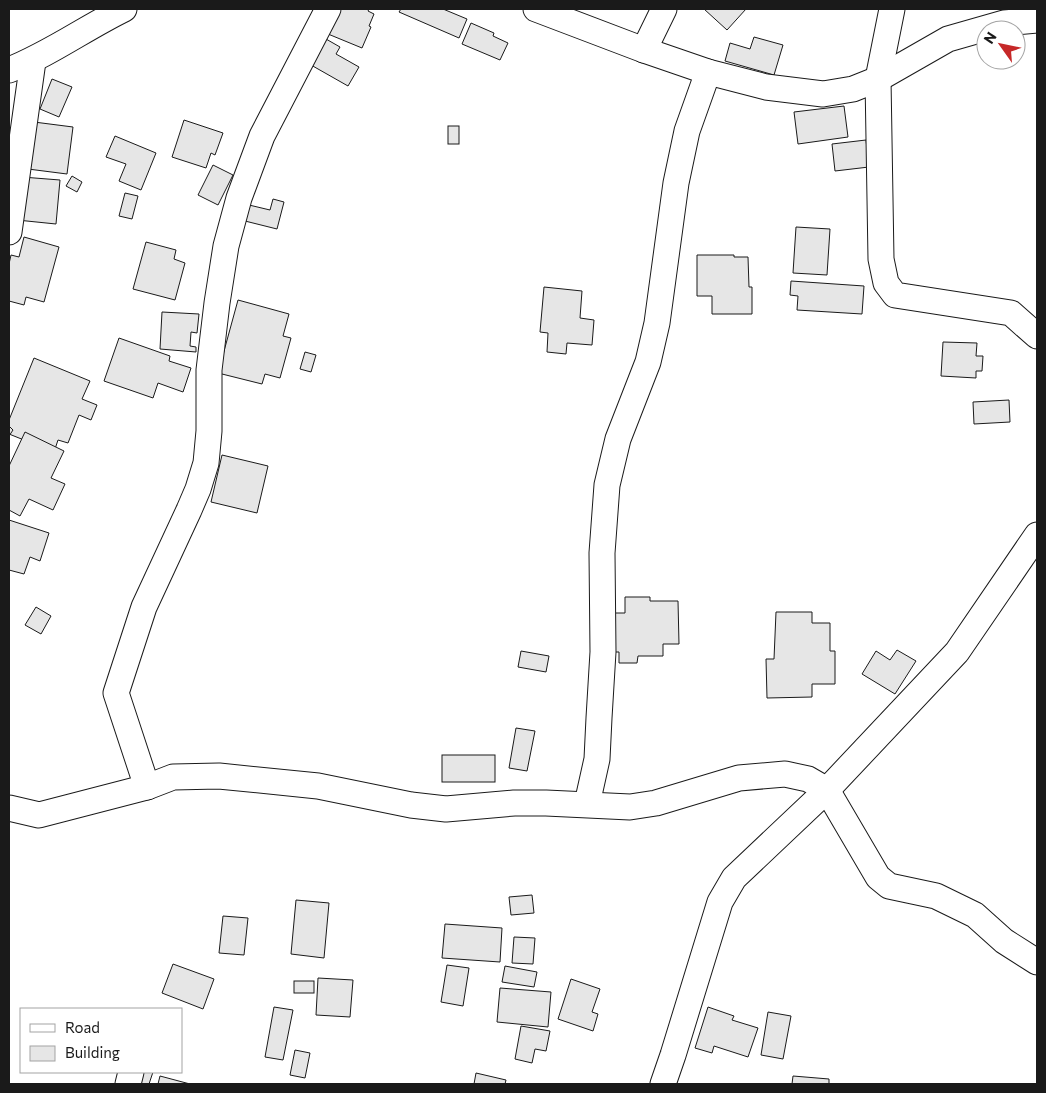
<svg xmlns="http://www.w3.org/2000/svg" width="1046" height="1093" font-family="Commissioner,sans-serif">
<rect width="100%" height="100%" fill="#fff"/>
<g fill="#e6e6e6" stroke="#1a1a1a">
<polygon points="339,9 369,9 368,11 374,14 369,26 371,27 362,48 328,34"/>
<polygon points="401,9 443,9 467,19 459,38 399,12"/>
<polygon points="704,9 746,9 727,30"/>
<polygon points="471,23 494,33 493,36 508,43 500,60 462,44"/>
<polygon points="754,37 783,45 774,75 725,61 730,43 750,49"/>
<polygon points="326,39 340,47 336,54 359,67 348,86 311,65"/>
<polygon points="52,79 72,87 59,117 40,109"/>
<polygon points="844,106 848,137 798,144 794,112"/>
<polygon points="184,120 223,133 215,155 211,153 206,168 172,157"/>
<polygon points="34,122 73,127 67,174 28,169"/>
<rect x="448" y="126" width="11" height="18"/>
<polygon points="115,136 156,153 141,190 119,181 126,164 106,157"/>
<polygon points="866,140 869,167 835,171 832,144"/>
<polygon points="213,165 233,175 218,205 198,195"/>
<polygon points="72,176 82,182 77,192 66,186"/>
<polygon points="22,177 60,180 56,224 17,220"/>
<polygon points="125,193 138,196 132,219 119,216"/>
<polygon points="273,199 284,202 277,229 245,221 249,205 270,210"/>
<polygon points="796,227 830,229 827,275 793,273"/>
<polygon points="24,237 59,247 44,302 26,297 24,305 9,301 9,264 11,255 19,257"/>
<polygon points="146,242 176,250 174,259 185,263 175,300 133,289"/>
<polygon points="697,255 734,255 734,257 748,257 749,287 752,287 752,314 712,314 712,296 697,296"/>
<polygon points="791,281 864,286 862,314 797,310 798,296 790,295"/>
<polygon points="544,287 582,291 580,318 594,320 592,345 567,343 566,354 547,352 548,333 540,332"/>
<polygon points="238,300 289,314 283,336 291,338 280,378 265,374 262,384 218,373"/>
<polygon points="162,312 199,314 197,333 191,332 190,346 196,347 196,352 160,349"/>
<polygon points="119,338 170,356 169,361 191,368 183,392 158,383 153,398 104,381"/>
<polygon points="943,342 977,343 976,356 983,356 982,371 976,371 976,378 941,376"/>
<polygon points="305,352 316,355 311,372 300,369"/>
<polygon points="34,358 90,381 82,399 97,405 91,420 79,415 68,443 58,440 54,452 9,434 9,420"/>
<polygon points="1009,400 1010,422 974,424 973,402"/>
<polygon points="9,426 13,430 9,436"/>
<polygon points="25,432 64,451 51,478 65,484 53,510 29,499 20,516 9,510 9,466"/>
<polygon points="222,455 268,466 257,513 211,502"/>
<polygon points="9,520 49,533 40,561 30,557 24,574 9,570"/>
<polygon points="625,597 650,597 650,601 678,601 679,644 663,644 663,656 638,656 637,663 619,663 619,652 611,652 610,613 625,613"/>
<polygon points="36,607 51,616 41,634 25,625"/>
<polygon points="776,612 812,612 812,623 830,623 830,651 835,651 835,684 812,684 812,697 767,698 766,659 774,659"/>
<polygon points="897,650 916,661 895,694 862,674 876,651 890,660"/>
<polygon points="521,651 549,656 546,672 518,667"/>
<polygon points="516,728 535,731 527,771 509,768"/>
<rect x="442" y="755" width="53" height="27"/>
<polygon points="532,895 534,913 511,915 509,897"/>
<polygon points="296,900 329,903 324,958 291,954"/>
<polygon points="223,916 248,918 244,955 219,953"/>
<polygon points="445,924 502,928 500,962 442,958"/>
<polygon points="514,937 535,938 533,964 512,963"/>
<polygon points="173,964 214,979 203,1009 162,993"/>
<polygon points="447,965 469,968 463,1006 441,1002"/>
<polygon points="505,966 537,972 534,987 502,982"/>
<polygon points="318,978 353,980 350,1017 316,1015"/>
<polygon points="571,979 600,989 592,1012 598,1014 593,1031 558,1019"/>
<rect x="294" y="981" width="20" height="12"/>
<polygon points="500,988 551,992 548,1027 497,1022"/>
<polygon points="274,1007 293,1010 283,1060 265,1057"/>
<polygon points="708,1007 734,1016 732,1020 758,1028 748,1057 714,1046 712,1053 695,1048"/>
<polygon points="768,1012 791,1016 783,1059 761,1055"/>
<polygon points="521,1026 550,1031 546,1051 535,1049 532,1063 515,1059"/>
<polygon points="295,1050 310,1053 305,1078 290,1075"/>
<polygon points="139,1072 153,1072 149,1084 135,1084"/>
<polygon points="476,1073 506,1080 505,1084 474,1084"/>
<polygon points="160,1076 190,1084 158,1084"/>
<polygon points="793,1076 829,1079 829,1084 792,1084"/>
</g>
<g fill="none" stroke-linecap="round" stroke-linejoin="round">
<defs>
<g id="minor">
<polyline points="536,9 644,50 708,72 766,87 823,94 853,89 878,79 948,39 1004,23 1037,20"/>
<polyline points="892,9 878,79 881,259 886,283 895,295 1011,313 1037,336"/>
<polyline points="644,50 664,9"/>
<path d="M 9,70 C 50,54 85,28 124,9"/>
<polyline points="9,232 33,61"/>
<polyline points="147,787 116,693 144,607 189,510 198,489 206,463 209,431 209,370 217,303 226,246 239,198 262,136 328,9"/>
<polyline points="587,804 597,759 599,718 603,652 602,553 607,485 618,439 648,362 657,323 676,183 687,131 708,72"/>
<polyline points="9,808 39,815 147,787 173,777 219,776 318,786 411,805 446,809 514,803 546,803 630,807 656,803 739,778 785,774 808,779 827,790 878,877 889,886 936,896 975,915 1004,941 1037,962"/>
<polyline points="128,1084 131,1072"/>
<polyline points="663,1084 673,1055 720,902 734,878 827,790 957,652 1037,535"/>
</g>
</defs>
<use href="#minor" stroke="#1a1a1a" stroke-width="27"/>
<use href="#minor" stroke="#fff" stroke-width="25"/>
</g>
<rect width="1046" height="1093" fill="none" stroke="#1a1a1a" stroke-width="20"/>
<rect x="20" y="1008" width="162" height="65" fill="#ffffff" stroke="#a3a3a3"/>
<rect x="30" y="1024" width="25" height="8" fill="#ffffff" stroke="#a3a3a3"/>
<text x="65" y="1033" font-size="15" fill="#1a1a1a">Road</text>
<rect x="30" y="1046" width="25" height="15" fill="#e6e6e6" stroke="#a3a3a3"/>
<text x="65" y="1058" font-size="15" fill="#1a1a1a">Building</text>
<g transform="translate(1001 45) rotate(303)"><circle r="24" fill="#ffffff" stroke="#a3a3a3"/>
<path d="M0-4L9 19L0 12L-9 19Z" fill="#c62828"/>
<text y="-8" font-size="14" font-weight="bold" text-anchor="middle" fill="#1a1a1a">N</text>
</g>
</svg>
